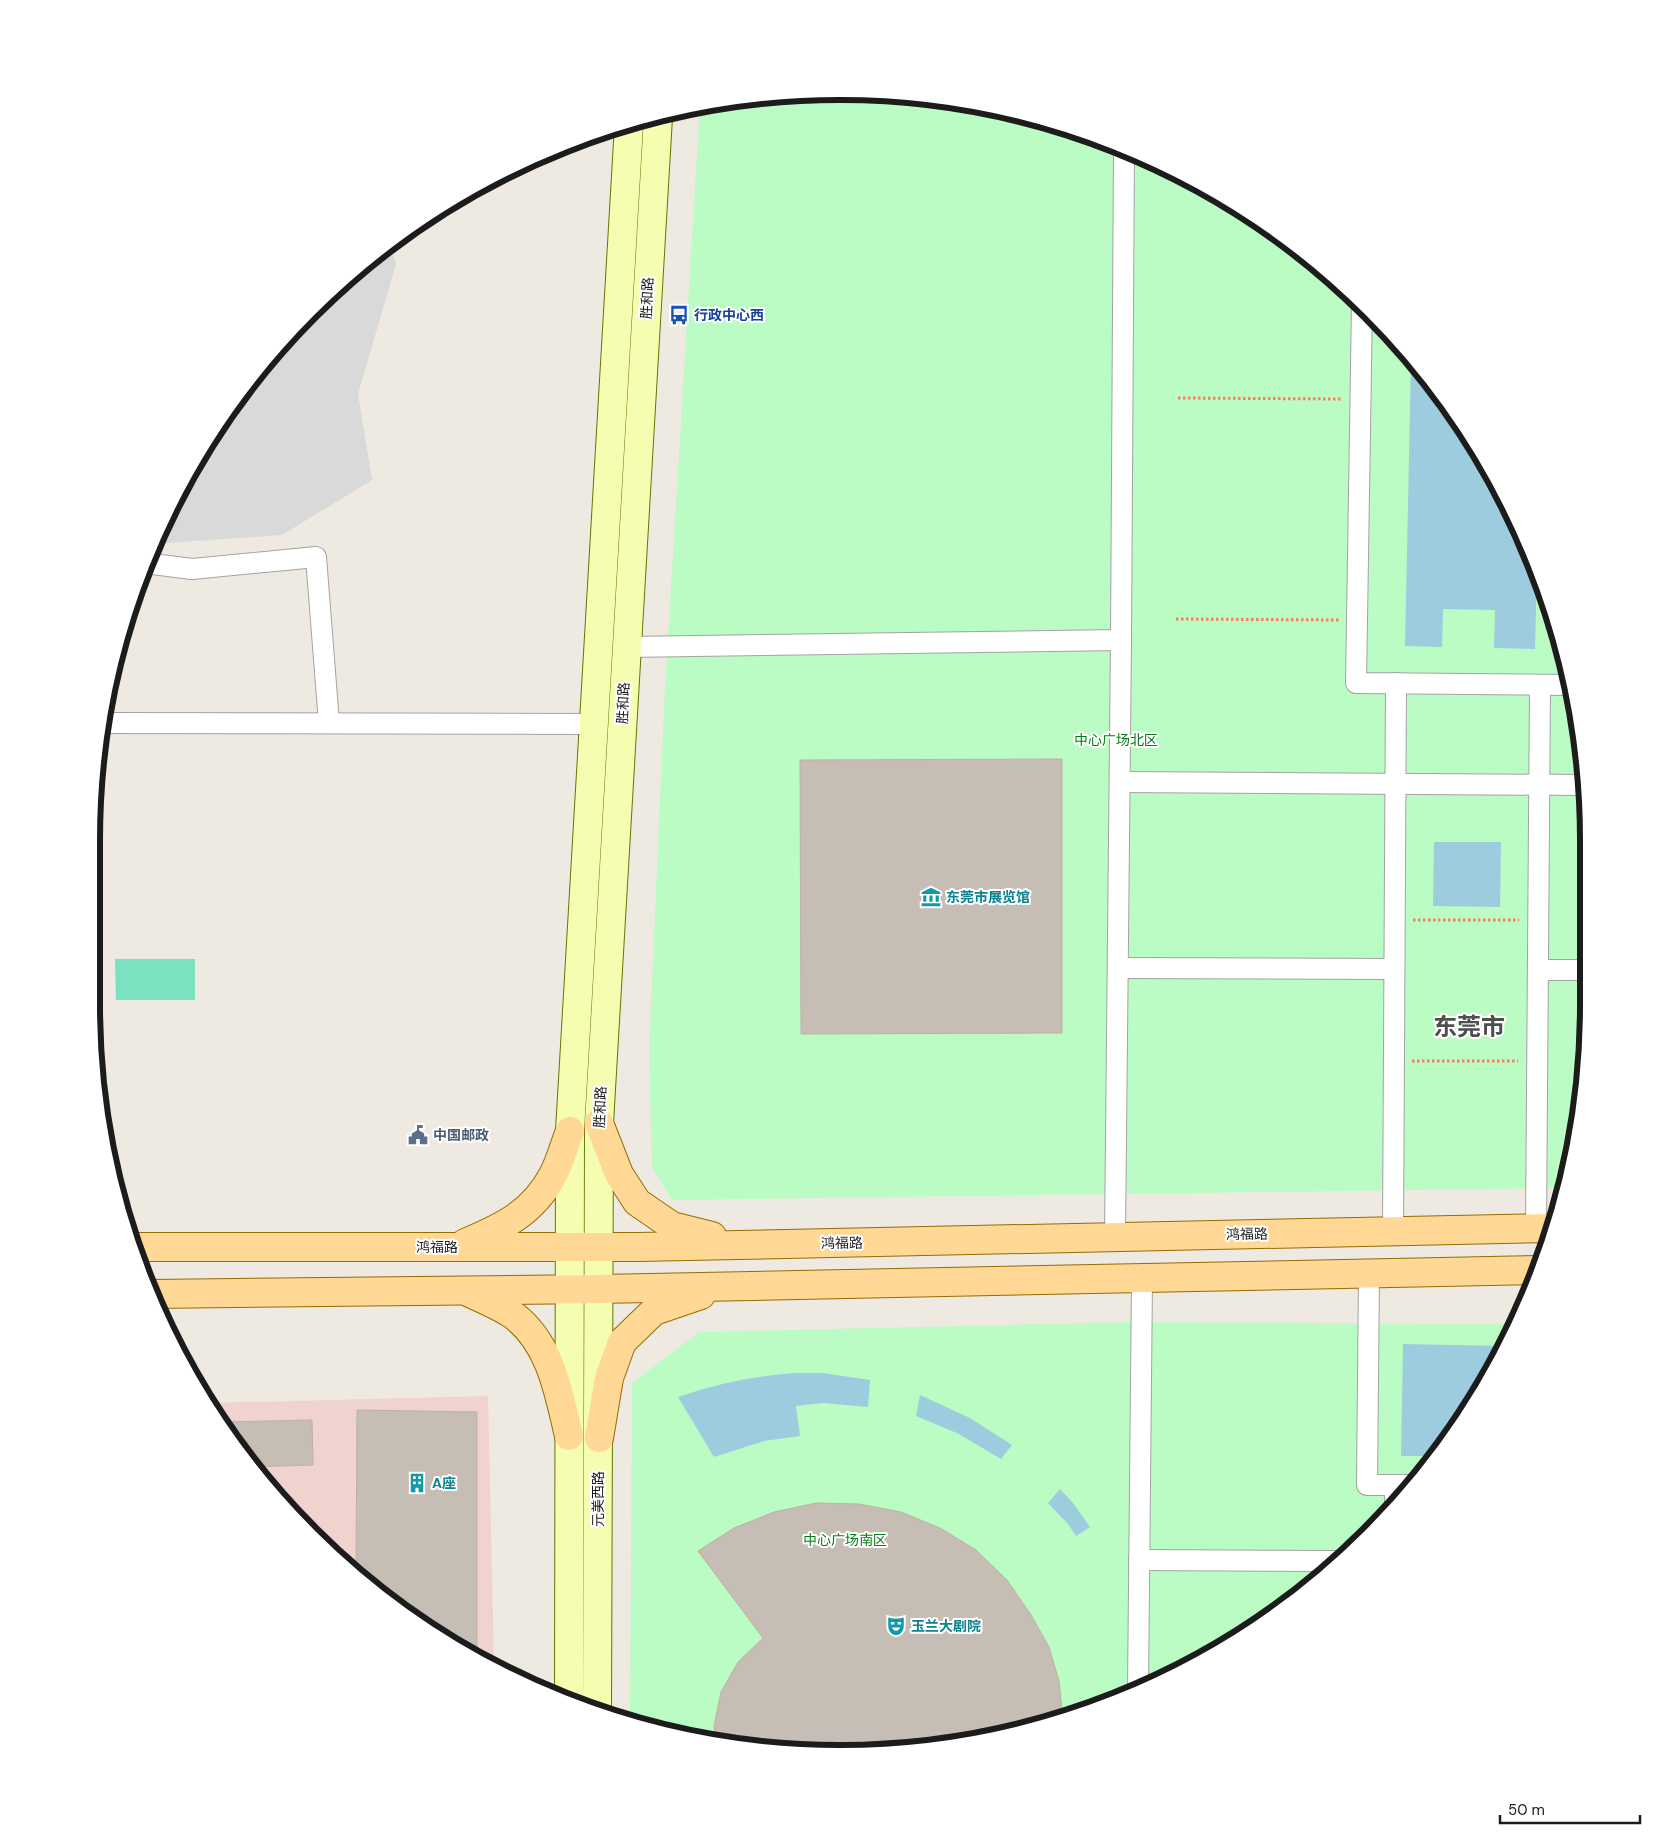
<svg xmlns="http://www.w3.org/2000/svg" width="1680" height="1845" font-family="'DM Sans','Noto Sans SC',sans-serif">
<rect width="100%" height="100%" fill="#eeeae1"/>
<polygon fill="#dad9d9" points="390,246 396,264 358,394 372,480 282,535 153,544 218,424 311,310"/>
<polygon fill="#f0d2ce" points="488,1396 494,1667 384,1599 310,1534 246,1461 210,1403"/>
<g fill="#bafcc3">
<polygon points="840,91 986,106 1126,148 1256,217 1369,310 1462,424 1532,553 1574,694 1589,840 1582,1102 1563,1188 672,1200 652,1168 649,1049 665,688 700,105"/>
<polygon points="1132,1322 1513,1324 1489,1379 1403,1499 1296,1599 1171,1677 1080,1714 986,1739 840,1754 743,1747 646,1728 630,1722 632,1383 699,1332"/>
</g>
<polygon fill="#7ae2c0" points="115,959 195,959 195,1000 116,1000"/>
<g fill="#9eccdf">
<polygon points="1411,361 1462,424 1532,553 1537,570 1535,649 1494,648 1495,610 1443,609 1442,647 1405,646"/>
<polygon points="1434,842 1501,842 1500,907 1433,906"/>
<polygon points="1403,1344 1504,1346 1489,1379 1433,1456 1401,1456"/>
<path d="M 794,1373 L 823,1373 L 870,1380 L 868,1407 L 823,1403 L 796,1406 L 800,1436 L 764,1441 L 714,1457 L 678,1397 C 716,1384 754,1376 794,1373 Z"/>
<polygon points="920,1395 970,1418 1012,1445 1001,1459 959,1434 916,1416"/>
<polygon points="1060,1489 1073,1503 1090,1527 1076,1536 1068,1524 1048,1503"/>
</g>
<g fill="#c6bdb4" stroke="#c0b1a3">
<polygon points="1062,759 1062,1033 801,1034 800,760"/>
<polygon points="357,1410 477,1412 477,1656 384,1599 356,1574"/>
<polygon points="312,1420 313,1465 251,1467 222,1422"/>
<polygon points="816,1503 859,1504 901,1512 940,1528 976,1550 1007,1580 1031,1615 1049,1647 1059,1681 1063,1719 986,1739 840,1754 743,1747 716,1742 714,1726 721,1692 738,1662 763,1638 698,1551 734,1528 774,1512"/>
</g>
<g fill="none" stroke-linecap="round" stroke-linejoin="round">
<defs>
<g id="street">
<polyline points="1362,304 1356,683 1572,685"/>
<polyline points="145,563 192,569 316,557 329,723"/>
<polyline points="626,647 1121,640 1124,147"/>
<polyline points="102,723 593,724"/>
<polyline points="1120,782 1583,785"/>
<polyline points="1118,968 1394,969"/>
<polyline points="1538,970 1586,970"/>
<polyline points="1536,1228 1540,685"/>
<polyline points="1393,1231 1396,683"/>
<polyline points="1115,1237 1121,640"/>
<polyline points="1369,1273 1367,1485 1413,1485"/>
<polyline points="1395,1507 1395,1485"/>
<polyline points="1139,1560 1336,1561"/>
<polyline points="1138,1690 1142,1278"/>
</g>
<g id="secondary">
<polyline points="569,1699 570,1131 629,125"/>
<polyline points="597,1710 599,1123 658,117"/>
</g>
<g id="primary">
<polyline points="599,1123 619,1174 637,1202 672,1226 712,1236"/>
<path d="M 465,1243 C 503,1227 533,1213 553,1175 C 560,1162 564,1146 570,1131"/>
<polyline points="131,1247 638,1247 1553,1228"/>
<path d="M 468,1292 C 482,1299 500,1306 513,1315 C 551,1343 559,1394 569,1436"/>
<polyline points="151,1294 599,1289 1538,1270"/>
<polyline points="599,1438 609,1378 622,1342 654,1311 701,1295"/>
</g>
</defs>
<use href="#street" stroke="#a3a3a3" stroke-width="22"/>
<use href="#secondary" stroke="#627600" stroke-width="30"/>
<use href="#primary" stroke="#946c00" stroke-width="30"/>
<g stroke="#ff7b61" stroke-width="3" stroke-dasharray="2.5 2.5" stroke-linecap="butt">
<polyline points="1180,184 1194,184"/>
<polyline points="1178,398 1343,399"/>
<polyline points="1176,619 1339,620"/>
<polyline points="1413,920 1519,920"/>
<polyline points="1412,1061 1518,1061"/>
</g>
<use href="#street" stroke="#fff" stroke-width="20"/>
<use href="#secondary" stroke="#f4fdb0" stroke-width="28"/>
<use href="#primary" stroke="#ffd895" stroke-width="28"/>
</g>
<defs>
<symbol id="bus-bare" viewBox="-9 -9 18 18"><path d="M-5-6H5V4H4V6H2V4H-2V6H-4V4H-5ZM-3.5-4V0h7V-4ZM-3.5 1.2v1.5H-2V1.2ZM2 1.2v1.5H3.5V1.2Z" fill="#1a4fb4" stroke="#fff" stroke-width="2.5" paint-order="stroke"/></symbol>
<symbol id="museum-bare" viewBox="-9 -9 18 18"><path d="M0-6L6-3V-2H-6V-3ZM-5-1h2V3h-2ZM-1-1h2V3h-2ZM3-1h2V3H3ZM-6 4H6V6H-6Z" fill="#0f9aa8" stroke="#fff" stroke-width="2.5" paint-order="stroke"/></symbol>
<symbol id="civic-bare" viewBox="-9 -9 18 18"><path d="M-.6-6.5H3V-4.5H.6V-3L4-1V1h2V6H-6V1h2V-1L-.6-3ZM-1.2 2.5V6h2.4V2.5Z" fill="#5c6f8a" stroke="#fff" stroke-width="2.5" paint-order="stroke"/></symbol>
<symbol id="building-bare" viewBox="-9 -9 18 18"><path d="M-4-6H4V6H1V3H-1V6H-4ZM-2.5-4.3h1.7v1.8h-1.7ZM.8-4.3h1.7v1.8H.8ZM-2.5-1h1.7V.8h-1.7ZM.8-1h1.7V.8H.8Z" fill="#0f9aa8" stroke="#fff" stroke-width="2.5" paint-order="stroke"/></symbol>
<symbol id="theatre-bare" viewBox="-9 -9 18 18"><path d="M-5-5.5Q0-4 5-5.5V0Q5 5 0 6Q-5 5-5 0ZM-3.3-2.5H-1v1.5H-3.3ZM1-2.5H3.3v1.5H1ZM-2.8 1Q0 5.5 2.8 1Z" fill="#0f9aa8" stroke="#fff" stroke-width="2.5" paint-order="stroke"/></symbol>
</defs>
<g fill-rule="evenodd">
<use href="#bus-bare" x="665" y="301" width="28" height="28"/>
<use href="#museum-bare" x="917" y="883" width="28" height="28"/>
<use href="#civic-bare" x="404" y="1121" width="28" height="28"/>
<use href="#building-bare" x="403" y="1469" width="28" height="28"/>
<use href="#theatre-bare" x="882" y="1612" width="28" height="28"/>
</g>
<g text-anchor="middle" dominant-baseline="central" stroke-width="4" stroke-linejoin="round" paint-order="stroke">
<g font-size="14" fill="#1c1c1c" stroke="#fff">
<text transform="translate(647 298) rotate(-87)">胜和路</text>
<text transform="translate(623 703) rotate(-87)">胜和路</text>
<text transform="translate(600 1107) rotate(-87)">胜和路</text>
<text transform="translate(1247 1234) rotate(-1)">鸿福路</text>
<text transform="translate(842 1243) rotate(-1)">鸿福路</text>
<text x="437" y="1247">鸿福路</text>
<text transform="translate(598 1499) rotate(-90)">元美西路</text>
</g>
<g font-size="14" font-weight="bold" fill="#164399" stroke="#fff" text-anchor="start">
<text x="694" y="315">行政中心西</text>
</g>
<g font-size="14" fill="#067e17" stroke="#fff">
<text x="1116" y="740">中心广场北区</text>
<text x="845" y="1540">中心广场南区</text>
</g>
<g font-size="14" font-weight="bold" fill="#0d838f" stroke="#fff" text-anchor="start">
<text x="946" y="897">东莞市展览馆</text>
<text x="432" y="1483">A座</text>
<text x="911" y="1626">玉兰大剧院</text>
</g>
<g font-size="14" font-weight="bold" fill="#4e5e75" stroke="#fff" text-anchor="start">
<text x="433" y="1135">中国邮政</text>
</g>
<g font-size="24" font-weight="bold" fill="#4f4f4f" stroke="#fff">
<text x="1469" y="1026">东莞市</text>
</g>
</g>
<path d="M0 0H1680V1845H0ZM840 100H840A740 740 0 0 1 1580 840V1005A740 740 0 0 1 840 1745H840A740 740 0 0 1 100 1005V840A740 740 0 0 1 840 100Z" fill="#fff" fill-rule="evenodd"/>
<path fill="none" stroke="#1c1c1c" stroke-width="6" d="M840 100H840A740 740 0 0 1 1580 840V1005A740 740 0 0 1 840 1745H840A740 740 0 0 1 100 1005V840A740 740 0 0 1 840 100Z"/>
<path d="M1500 1815v8h140v-8" fill="none" stroke="#1c1c1c" stroke-width="2.5"/>
<text x="1508" y="1815" font-size="15" fill="#1c1c1c" stroke="#ffffff" stroke-width="4" paint-order="stroke">50 m</text>
</svg>
